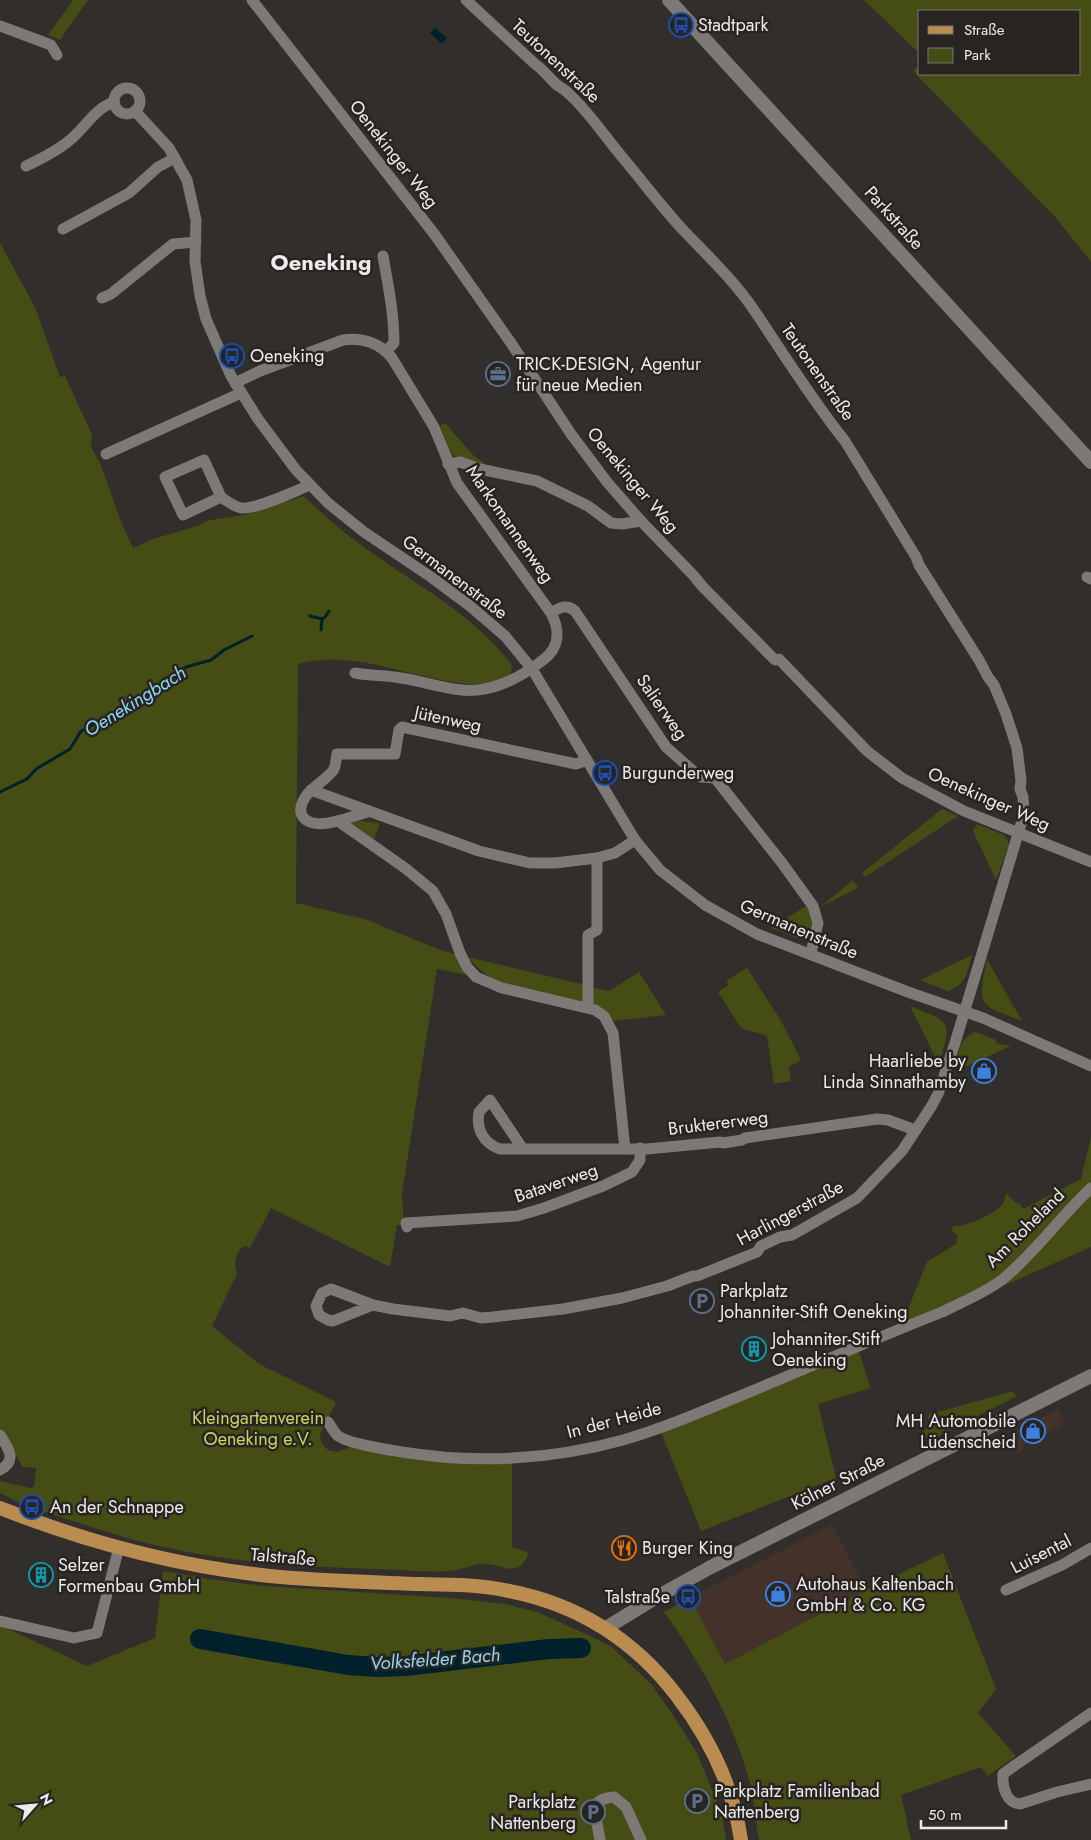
<svg xmlns="http://www.w3.org/2000/svg" width="1091" height="1840" font-family="Jost,sans-serif">
<rect width="100%" height="100%" fill="#312e2c"/>
<g fill="#44322a">
<polygon points="1058,1409 1065,1424 1022,1446 1023,1450 1016,1453 1010,1434"/>
<polygon points="832,1524 866,1590 725,1664 690,1598"/>
</g>
<g fill="#454c14">
<polygon points="73,0 88,0 60,40 48,35"/>
<polygon points="864,0 1091,0 1091,262 1056,218 913,71 920,64 920,74 1080,74 1080,11 920,11 920,54"/>
<path d="M 0,243 L 35,307 L 60,377 L 65,376 L 92,435 L 91,447 L 100,463 L 122,524 L 133,548 L 153,539 L 197,526 L 210,520 L 245,515 L 304,496 C 326,518 349,537 375,555 C 426,591 472,614 512,665 L 511,673 C 499,682 483,684 469,684 C 412,680 355,648 298,664 L 296,903 L 365,919 L 440,950 L 456,954 L 473,976 L 437,969 L 402,1194 L 404,1225 L 397,1225 L 390,1267 L 271,1208 L 250,1248 L 245,1246 C 235,1251 233,1264 237,1274 L 212,1326 L 259,1364 L 336,1402 L 321,1432 L 320,1438 L 322,1444 L 328,1450 L 337,1452 L 353,1446 L 512,1460 L 512,1547 L 529,1553 C 517,1581 503,1563 482,1564 C 471,1565 460,1570 449,1571 C 425,1573 400,1569 376,1569 C 301,1567 224,1562 150,1544 C 112,1535 75,1521 37,1510 L 31,1501 L 20,1503 L 0,1493 L 0,1481 L 31,1488 L 34,1486 L 36,1468 L 23,1467 L 0,1429 Z"/>
<polygon points="445,423 473,455 484,463 481,466 452,455 440,426"/>
<polygon points="942,809 958,816 865,877 862,873"/>
<polygon points="360,821 380,823 373,842 347,824"/>
<polygon points="977,824 1004,835 1009,844 996,880 973,831"/>
<polygon points="853,880 858,888 820,907"/>
<polygon points="809,904 813,915 811,938 805,941 771,928"/>
<path d="M 972,955 C 967,973 967,984 948,991 L 920,980 Z"/>
<polygon points="467,957 586,985 585,1002 504,984 486,975"/>
<path d="M 987,959 L 1022,1021 C 978,1004 977,1007 987,959 Z"/>
<polygon points="747,968 780,1019 801,1060 789,1067 791,1081 774,1084 767,1036 741,1028 718,992 729,985 726,981"/>
<polygon points="639,972 666,1015 614,1021 605,1010 589,1003 590,987 609,991"/>
<path d="M 910,1006 C 952,1023 952,1019 939,1065 Z"/>
<path d="M 976,1032 L 996,1040 L 996,1043 L 1011,1046 L 960,1069 L 956,1061 C 960,1049 961,1036 976,1032 Z"/>
<path d="M 1091,1137 L 1091,1183 L 1038,1242 L 990,1284 L 900,1326 L 904,1319 L 927,1262 L 957,1243 L 957,1235 L 952,1231 L 953,1226 C 964,1228 995,1214 1002,1205 C 1004,1202 1005,1197 1006,1193 L 1016,1203 L 1019,1202 L 1023,1209 L 1081,1179 Z"/>
<polygon points="1091,1191 1091,1247 1003,1286 1001,1282"/>
<polygon points="858,1349 871,1388 818,1404 836,1478 701,1531 660,1430"/>
<polygon points="1009,1392 1013,1392 1017,1396 931,1440 925,1437 918,1440 926,1428 932,1425 928,1417 931,1412 942,1411"/>
<path d="M 943,1553 L 996,1689 L 978,1713 L 1016,1756 L 988,1776 L 981,1767 L 901,1795 L 911,1840 L 760,1840 L 758,1837 C 755,1818 754,1798 749,1780 C 733,1720 700,1662 664,1612 L 690,1598 L 725,1664 L 866,1590 Z"/>
<polygon points="163,1571 209,1579 265,1586 451,1598 505,1604 537,1612 584,1633 612,1647 652,1685 673,1715 697,1753 721,1812 726,1840 0,1840 0,1625 87,1666 155,1638"/>
</g>
<polygon fill="#00202c" points="435,28 447,38 442,44 430,33"/>
<g fill="none" stroke-linecap="round" stroke-linejoin="round">
<g stroke="#00202c" stroke-width="3">
<polyline points="310,616 322,619 325,617 329,611"/>
<polyline points="321,630 322,619"/>
<polyline points="0,792 27,779 36,769 70,749 81,731 121,710 137,704 186,667 211,660 224,650 252,636"/>
<polyline points="440,1662 457,1651"/>
</g>
<polyline stroke="#00202c" stroke-width="20" points="200,1639 348,1665 377,1667 406,1666 549,1649 581,1648"/>
<g stroke="#7d7977" stroke-width="11">
<polyline points="252,0 435,235 511,343 571,434 607,482 641,521 694,576 702,586 775,660 779,659 867,751 902,778 964,811 1091,862"/>
<polyline points="0,26 51,45 57,55"/>
<circle cx="127" cy="101" r="13"/>
<polyline points="135,111 169,148 187,180 196,220 195,261 200,296 206,319 231,376 258,419 296,470 328,503 364,532 431,577 470,606 505,636 532,669 635,840 660,870 705,905 757,934 908,992 983,1018 1091,1066"/>
<path d="M 26,166 C 41,159 57,151 70,140 C 85,128 95,108 114,102"/>
<polyline points="63,229 129,193 158,167 175,158"/>
<path d="M 383,256 C 388,285 394,313 394,343 L 386,351"/>
<polyline points="102,298 111,294 173,244 196,242"/>
<path d="M 235,383 L 260,371 L 343,340 C 362,337 380,343 392,358 L 434,427 L 457,483 L 551,613 C 560,630 560,648 543,660 C 520,678 492,693 462,690 C 442,688 421,681 401,678 C 386,675 371,676 355,673"/>
<polyline points="106,454 241,393"/>
<polygon points="204,460 221,497 183,515 165,477"/>
<polyline points="448,464 460,462 480,469 537,481 588,506 611,523 622,524 641,521"/>
<path d="M 221,497 C 227,501 234,507 242,508 C 258,509 293,492 310,485"/>
<polyline points="1087,577 1091,579"/>
<path d="M 551,613 C 560,607 567,604 575,611 L 666,747 L 700,777 L 715,778 L 782,863 L 813,906 L 818,923 L 811,953"/>
<polyline points="311,790 479,851 530,863 555,863 597,858 615,853 635,840"/>
<path d="M 368,812 C 352,816 315,833 303,817 C 298,810 302,802 306,796 C 312,787 331,776 334,769 C 336,765 336,758 337,754 L 395,754 L 399,730 L 402,727 L 576,764 L 587,760"/>
<polyline points="338,821 405,868 433,891 446,914 460,953 467,967 476,977 502,988 595,1010 604,1016 613,1033 625,1149"/>
<polyline points="588,1007 588,935 597,930 597,858"/>
<path d="M 523,1149 L 490,1100 L 479,1112 C 476,1129 483,1143 500,1149 L 647,1149 L 720,1142 L 723,1143 L 742,1140 L 745,1138 L 877,1119 L 888,1120 L 915,1130"/>
<polyline points="407,1227 406,1223 517,1216 544,1208 603,1186 632,1172 640,1160 640,1148"/>
<path d="M 373,1305 L 333,1321 L 328,1320 L 319,1315 L 316,1306 L 322,1293 L 331,1289 L 373,1305 L 393,1309 L 450,1316 L 463,1313 L 481,1318 L 493,1317 L 563,1309 L 622,1298 L 667,1286 L 693,1276 L 697,1276 L 757,1252 L 761,1246 L 780,1237 L 792,1235 L 857,1198 L 902,1151 L 931,1107 L 938,1094 L 955,1043 L 1024,814 L 1023,797 L 1020,789 L 1021,781 L 1017,748 L 1006,714 L 994,685 L 988,677 L 979,660 L 919,565 L 916,557 L 845,441 C 812,400 783,353 754,310 C 735,282 710,258 686,233 C 664,210 644,183 623,158 C 605,137 590,113 569,94 C 566,90 561,88 557,85 C 549,78 544,70 535,64 L 466,0"/>
<path d="M 328,1422 C 331,1426 333,1431 337,1435 C 345,1443 389,1450 402,1452 C 475,1464 552,1460 623,1440 C 671,1426 717,1405 764,1386 C 823,1361 882,1336 942,1312 C 962,1302 985,1293 1003,1279 C 1036,1252 1060,1217 1091,1188"/>
<path d="M 0,1435 C 8,1448 18,1460 0,1470"/>
<polyline points="1006,1590 1062,1565 1091,1548"/>
<polyline points="0,1621 74,1638 97,1633 119,1547"/>
<path d="M 1091,1713 L 1014,1766 L 1003,1774 C 1002,1786 1006,1803 1020,1804 L 1057,1792 L 1091,1784"/>
<path d="M 600,1840 L 594,1807 C 600,1799 605,1798 614,1797 L 626,1807 L 641,1840"/>
</g>
<polyline stroke="#7d7977" stroke-width="14" points="669,0 1091,462"/>
<polyline stroke="#7d7977" stroke-width="14" points="606,1628 655,1598 709,1568 1091,1376"/>
<path stroke="#ba8c4f" stroke-width="14" d="M 0,1508 C 86,1542 177,1566 270,1576 C 320,1581 370,1582 420,1584 C 448,1585 477,1584 504,1590 C 576,1603 633,1638 677,1696 C 710,1739 733,1786 741,1840"/>
</g>
<defs>
<symbol id="bus-ring" viewBox="-11 -11 22 22"><circle r="9.5" fill="#272422" stroke="#1a4fb4" stroke-width="1.5"/><path d="M-5-6H5V4H4V6H2V4H-2V6H-4V4H-5ZM-3.5-4V0h7V-4ZM-3.5 1.2v1.5H-2V1.2ZM2 1.2v1.5H3.5V1.2Z" fill="#1a4fb4"/></symbol>
<symbol id="office-ring" viewBox="-11 -11 22 22"><circle r="9.5" fill="#272422" stroke="#5c6f8a" stroke-width="1.5"/><path d="M-6-3h4V-5.5h4V-3h4V5H-6ZM-1-4.5V-3h2v-1.5ZM-6 0V1H6V0Z" fill="#5c6f8a"/></symbol>
<symbol id="shop-ring" viewBox="-11 -11 22 22"><circle r="9.5" fill="#272422" stroke="#3f7fe0" stroke-width="1.5"/><path d="M-5-2.5h2.3a2.7 3.5 0 0 1 5.4 0H5L5.5 6h-11ZM-1.5-2.5h3a1.5 2.3 0 0 0-3 0Z" fill="#3f7fe0"/></symbol>
<symbol id="parking-ring" viewBox="-11 -11 22 22"><circle r="9.5" fill="#272422" stroke="#5c6f8a" stroke-width="1.5"/><path d="M-3.5-5.5H1a3.5 3.5 0 0 1 0 7H-1V5.5H-3.5ZM-1-3.4V-.6H.8a1.4 1.4 0 0 0 0-2.8Z" fill="#5c6f8a"/></symbol>
<symbol id="building-ring" viewBox="-11 -11 22 22"><circle r="9.5" fill="#272422" stroke="#0f9aa8" stroke-width="1.5"/><path d="M-4-6H4V6H1V3H-1V6H-4ZM-2.5-4.3h1.7v1.8h-1.7ZM.8-4.3h1.7v1.8H.8ZM-2.5-1h1.7V.8h-1.7ZM.8-1h1.7V.8H.8Z" fill="#0f9aa8"/></symbol>
<symbol id="restaurant-ring" viewBox="-11 -11 22 22"><circle r="9.5" fill="#272422" stroke="#e8710a" stroke-width="1.5"/><path d="M-5-6h1v4h1v-4h1v4h1v-4h1v5L-1.5 .5V6h-2V.5L-5-1ZM5-6V6H3V1.5H1.5Q1.5-4 5-6Z" fill="#e8710a"/></symbol>
</defs>
<g fill-rule="evenodd">
<use href="#bus-ring" x="667" y="11" width="28" height="28"/>
<use href="#bus-ring" x="218" y="342" width="28" height="28"/>
<use href="#office-ring" x="484" y="360" width="28" height="28"/>
<use href="#bus-ring" x="591" y="759" width="28" height="28"/>
<use href="#shop-ring" x="970" y="1057" width="28" height="28"/>
<use href="#parking-ring" x="688" y="1287" width="28" height="28"/>
<use href="#building-ring" x="740" y="1335" width="28" height="28"/>
<use href="#shop-ring" x="1019" y="1417" width="28" height="28"/>
<use href="#bus-ring" x="18" y="1493" width="28" height="28"/>
<use href="#restaurant-ring" x="610" y="1534" width="28" height="28"/>
<use href="#building-ring" x="27" y="1561" width="28" height="28"/>
<use href="#shop-ring" x="764" y="1580" width="28" height="28"/>
<use href="#bus-ring" x="674" y="1583" width="28" height="28"/>
<use href="#parking-ring" x="683" y="1787" width="28" height="28"/>
<use href="#parking-ring" x="579" y="1798" width="28" height="28"/>
</g>
<g text-anchor="middle" dominant-baseline="central" stroke-width="5" stroke-linejoin="round" paint-order="stroke">
<g font-size="18" fill="#edebea" stroke="#272422" text-anchor="start">
<text x="698" y="25">Stadtpark</text>
<text x="250" y="356">Oeneking</text>
<text x="516" y="364">TRICK-DESIGN, Agentur<tspan x="516" dy="21">für neue Medien</tspan></text>
<text x="622" y="773">Burgunderweg</text>
<text x="966" y="1061" text-anchor="end">Haarliebe by<tspan x="966" dy="21">Linda Sinnathamby</tspan></text>
<text x="720" y="1291">Parkplatz<tspan x="720" dy="21">Johanniter-Stift Oeneking</tspan></text>
<text x="772" y="1339">Johanniter-Stift<tspan x="772" dy="21">Oeneking</tspan></text>
<text x="1016" y="1421" text-anchor="end">MH Automobile<tspan x="1016" dy="21">Lüdenscheid</tspan></text>
<text x="50" y="1507">An der Schnappe</text>
<text x="642" y="1548">Burger King</text>
<text x="58" y="1565">Selzer<tspan x="58" dy="21">Formenbau GmbH</tspan></text>
<text x="796" y="1584">Autohaus Kaltenbach<tspan x="796" dy="21">GmbH &amp; Co. KG</tspan></text>
<text x="670" y="1597" text-anchor="end">Talstraße</text>
<text x="714" y="1791">Parkplatz Familienbad<tspan x="714" dy="21">Nattenberg</tspan></text>
<text x="576" y="1802" text-anchor="end">Parkplatz<tspan x="576" dy="21">Nattenberg</tspan></text>
</g>
<g font-size="18" fill="#edebea" stroke="#272422">
<text transform="translate(556 61) rotate(43)">Teutonenstraße</text>
<text transform="translate(394 154) rotate(52)">Oenekinger Weg</text>
<text transform="translate(894 218) rotate(48)">Parkstraße</text>
<text transform="translate(818 372) rotate(55)">Teutonenstraße</text>
<text transform="translate(633 480) rotate(50)">Oenekinger Weg</text>
<text transform="translate(510 524) rotate(55)">Markomannenweg</text>
<text transform="translate(455 577) rotate(37)">Germanenstraße</text>
<text transform="translate(662 707) rotate(55)">Salierweg</text>
<text transform="translate(448 719) rotate(12)">Jütenweg</text>
<text transform="translate(989 799) rotate(24)">Oenekinger Weg</text>
<text transform="translate(799 929) rotate(23)">Germanenstraße</text>
<text transform="translate(718 1123) rotate(-7)">Bruktererweg</text>
<text transform="translate(556 1183) rotate(-19)">Bataverweg</text>
<text transform="translate(790 1213) rotate(-28)">Harlingerstraße</text>
<text transform="translate(1025 1228) rotate(-45)">Am Roheland</text>
<text transform="translate(614 1420) rotate(-15)">In der Heide</text>
<text transform="translate(838 1482) rotate(-27)">Kölner Straße</text>
<text transform="translate(1041 1554) rotate(-27)">Luisental</text>
<text transform="translate(283 1557) rotate(5)">Talstraße</text>
</g>
<g font-size="18" fill="#c6d663" stroke="#272422">
<text x="258" y="1418">Kleingartenverein<tspan x="258" dy="21">Oeneking e.V.</tspan></text>
</g>
<g font-size="19" font-style="italic" fill="#8cd7f4" stroke="#272422">
<text transform="translate(135 701) rotate(-32)">Oenekingbach</text>
<text transform="translate(435 1659) rotate(-4)">Volksfelder Bach</text>
</g>
<g font-size="22" font-weight="bold" fill="#edebea" stroke="#272422">
<text x="321" y="262">Oeneking</text>
</g>
</g>
<rect x="918" y="10" width="162" height="65" fill="#272422" stroke="#767472"/>
<rect x="928" y="26" width="25" height="8" fill="#ba8c4f" stroke="#767472"/>
<text x="964" y="35" font-size="15" fill="#edebea">Straße</text>
<rect x="928" y="48" width="25" height="15" fill="#454c14" stroke="#767472"/>
<text x="964" y="60" font-size="15" fill="#edebea">Park</text>
<g transform="translate(35 1805) rotate(63)" stroke="#272422" stroke-width="4" paint-order="stroke">
<path d="M0-4L9 19L0 12L-9 19Z" fill="#edebea"/>
<text y="-8" font-size="14" font-weight="bold" text-anchor="middle" fill="#edebea">N</text>
</g>
<path d="M921 1820v8h85v-8" fill="none" stroke="#edebea" stroke-width="2.5"/>
<text x="928" y="1820" font-size="15" fill="#edebea" stroke="#272422" stroke-width="4" paint-order="stroke">50 m</text>
</svg>
